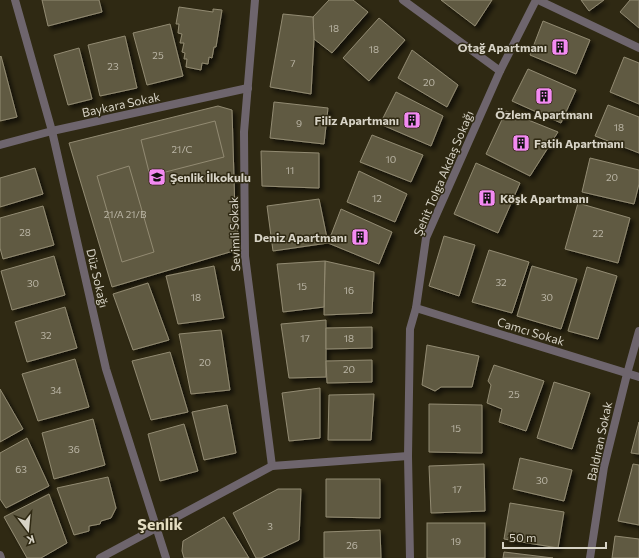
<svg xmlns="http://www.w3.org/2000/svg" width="639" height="558" font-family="Commissioner,sans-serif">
<defs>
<filter id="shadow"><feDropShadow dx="3.5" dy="3.5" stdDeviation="2" flood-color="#0009"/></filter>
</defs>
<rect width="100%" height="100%" fill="#2f2913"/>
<g fill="#615a43" stroke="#928b72" filter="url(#shadow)">
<polygon points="42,0 99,0 102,12 48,26"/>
<polygon points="329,0 353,0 368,12 332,53 314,39 313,17"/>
<polygon points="441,0 492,0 475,26"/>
<polygon points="581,0 604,0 589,11"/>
<polygon points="630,0 639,0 639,28 620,12"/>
<polygon points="179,7 213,12 213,9 222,10 216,47 214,47 212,58 209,57 208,64 202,63 201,70 186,67 187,59 184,59 185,53 182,52 184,43 180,43 182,34 178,33 179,24 176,24"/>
<polygon points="283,14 313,17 314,39 311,94 270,87"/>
<polygon points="379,18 405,40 369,81 343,58"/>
<polygon points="543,21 590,40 576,74 530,55"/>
<polygon points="170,24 183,76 147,85 133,33"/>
<polygon points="125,36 137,88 100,96 88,45"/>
<polygon points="79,48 92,99 68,105 54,55"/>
<polygon points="412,50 458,85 447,107 398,78"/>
<polygon points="1,56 17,117 0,121 0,57"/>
<polygon points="624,57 639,63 639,104 610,92"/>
<polygon points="528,69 576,90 561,123 512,101"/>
<polygon points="396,92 443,116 431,146 380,124"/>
<polygon points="274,102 328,108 324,144 270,138"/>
<polygon points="608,105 639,117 639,153 595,136"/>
<polygon points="218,106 232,110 235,212 240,249 112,287 69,143"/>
<polygon points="506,111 558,132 530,176 486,154"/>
<polygon points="215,121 224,157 150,176 141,140"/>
<polygon points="372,135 423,155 411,182 360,162"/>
<polygon points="261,151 319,153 319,188 262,186"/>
<polygon points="590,158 639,170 639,184 634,204 582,192"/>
<polygon points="476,163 520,183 498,233 454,214"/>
<polygon points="129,166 154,252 122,262 97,176"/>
<polygon points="35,168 43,194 0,207 0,178"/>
<polygon points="359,171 407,194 395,222 347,202"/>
<polygon points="319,199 328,243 273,251 267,206"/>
<polygon points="578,203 630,218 618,263 565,249"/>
<polygon points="43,206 54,245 3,259 0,248 0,218"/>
<polygon points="341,209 392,232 379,264 328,243"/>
<polygon points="444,236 475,245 459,296 429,286"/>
<polygon points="489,250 529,262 512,313 472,302"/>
<polygon points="54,256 65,295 12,310 1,271"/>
<polygon points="325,261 374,272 372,313 324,315"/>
<polygon points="325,261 324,307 283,312 277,264"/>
<polygon points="214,266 224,318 178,324 166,276"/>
<polygon points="532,266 577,279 561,329 517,316"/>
<polygon points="587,267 617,276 598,339 568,331"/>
<polygon points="148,283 169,340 133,350 113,294"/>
<polygon points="65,307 77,348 27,362 15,322"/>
<polygon points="326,320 326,377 289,378 281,324"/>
<polygon points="372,327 372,348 326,349 326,328"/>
<polygon points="221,330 230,390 191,394 179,334"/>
<polygon points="427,345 479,356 472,387 441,387 435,391 422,385"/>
<polygon points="170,352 188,412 151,420 132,361"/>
<polygon points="75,359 89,407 38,421 22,374"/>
<polygon points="372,360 372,382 327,383 326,361"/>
<polygon points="494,365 544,381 526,431 499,422 502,409 487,403 491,385 488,381"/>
<polygon points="554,382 590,393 572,449 537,438"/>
<polygon points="320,388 320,438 289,441 282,393"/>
<polygon points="0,389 23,429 0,442"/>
<polygon points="374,394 371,440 328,440 329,395"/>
<polygon points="429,404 482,405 482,453 429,452"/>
<polygon points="227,405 236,453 204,460 192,412"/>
<polygon points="93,419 105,465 54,479 42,433"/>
<polygon points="639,422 639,454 631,453"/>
<polygon points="184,424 198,471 160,481 148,434"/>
<polygon points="27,438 49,486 6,508 0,499 0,453"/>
<polygon points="520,458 572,470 564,501 513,489"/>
<polygon points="484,464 485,511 431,513 429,466"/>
<polygon points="633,464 639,465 639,525 618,521"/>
<polygon points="108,477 116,508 111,518 101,521 100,524 89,526 89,531 74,535 57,488"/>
<polygon points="326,479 380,479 380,518 326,517"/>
<polygon points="278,489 301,489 299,540 261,558 256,558 233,513"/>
<polygon points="49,494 67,543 41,558 27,558 4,517"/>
<polygon points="510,503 564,512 558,548 504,539"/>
<polygon points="224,517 249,558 184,558 182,551 183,541"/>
<rect x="427" y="523" width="58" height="35"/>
<polygon points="380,530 381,558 324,558 324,532"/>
<polygon points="615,536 639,539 639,558 612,558"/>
<polygon points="504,552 553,558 503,558"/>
</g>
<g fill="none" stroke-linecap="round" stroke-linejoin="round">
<g stroke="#6e656d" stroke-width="8">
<polyline points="15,0 52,131 106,369 166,558"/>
<polyline points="255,0 244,132 245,256 272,466"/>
<polyline points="403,0 500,71"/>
<polyline points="538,0 639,48"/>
<polyline points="0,145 52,131 248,88"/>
<polyline points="416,308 639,377"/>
<polyline points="0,555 1,558"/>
<polyline points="100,558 272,466 408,456"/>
<polyline points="410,558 408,456 410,329 416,308 426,238 500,71 536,0"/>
<polyline points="590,558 604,467 627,374 639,331"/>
</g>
</g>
<defs>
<symbol id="building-square" viewBox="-11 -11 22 22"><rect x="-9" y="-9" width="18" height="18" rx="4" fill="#f38af2" stroke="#2f2913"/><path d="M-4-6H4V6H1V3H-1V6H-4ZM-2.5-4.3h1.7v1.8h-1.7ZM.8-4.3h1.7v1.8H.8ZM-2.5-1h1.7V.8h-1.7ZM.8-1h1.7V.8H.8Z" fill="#111"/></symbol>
<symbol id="school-square" viewBox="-11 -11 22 22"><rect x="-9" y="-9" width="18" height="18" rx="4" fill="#f38af2" stroke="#2f2913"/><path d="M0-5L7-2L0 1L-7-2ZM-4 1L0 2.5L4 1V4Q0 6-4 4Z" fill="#111"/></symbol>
</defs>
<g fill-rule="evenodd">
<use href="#building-square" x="550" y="37" width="20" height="20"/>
<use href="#building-square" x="534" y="86" width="20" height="20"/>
<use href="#building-square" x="402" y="110" width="20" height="20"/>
<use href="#building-square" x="511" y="133" width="20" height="20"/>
<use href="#school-square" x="147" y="167" width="20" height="20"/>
<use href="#building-square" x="477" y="188" width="20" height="20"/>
<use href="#building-square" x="350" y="227" width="20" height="20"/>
</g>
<g text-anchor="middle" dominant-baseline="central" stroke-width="3" stroke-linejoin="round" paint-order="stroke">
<g font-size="10" fill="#bab5a5">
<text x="334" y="28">18</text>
<text x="374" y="49">18</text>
<text x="158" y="55">25</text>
<text x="293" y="63">7</text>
<text x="113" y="66">23</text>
<text x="429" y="82">20</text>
<text x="299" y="123">9</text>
<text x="619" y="127">18</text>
<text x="182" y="149">21/C</text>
<text x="391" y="159">10</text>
<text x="290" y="170">11</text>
<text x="612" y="177">20</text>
<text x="377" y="198">12</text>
<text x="125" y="214">21/A 21/B</text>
<text x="25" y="232">28</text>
<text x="598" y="233">22</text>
<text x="501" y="282">32</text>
<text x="33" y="283">30</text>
<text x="302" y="286">15</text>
<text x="349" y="290">16</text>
<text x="196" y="297">18</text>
<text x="547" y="297">30</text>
<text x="46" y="335">32</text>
<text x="305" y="338">17</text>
<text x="349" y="338">18</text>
<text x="205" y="362">20</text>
<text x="349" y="369">20</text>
<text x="56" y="390">34</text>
<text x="514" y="394">25</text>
<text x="456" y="428">15</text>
<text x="74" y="449">36</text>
<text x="21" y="469">63</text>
<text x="542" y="480">30</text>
<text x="457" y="489">17</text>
<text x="270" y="526">3</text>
<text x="456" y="541">19</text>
<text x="352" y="545">26</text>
</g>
<g font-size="12" font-weight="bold" fill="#d7d3c6" stroke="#2f2913" text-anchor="end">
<text x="547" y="47">Otağ Apartmanı</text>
<text x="544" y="114" text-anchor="middle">Özlem Apartmanı</text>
<text x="399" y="120">Filiz Apartmanı</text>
<text x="534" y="143" text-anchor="start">Fatih Apartmanı</text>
<text x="170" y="177" text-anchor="start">Şenlik İlkokulu</text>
<text x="500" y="198" text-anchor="start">Köşk Apartmanı</text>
<text x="347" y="237">Deniz Apartmanı</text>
</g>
<g font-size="12" fill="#d7d3c6" stroke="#2f2913">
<text transform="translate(121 104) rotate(-12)">Baykara Sokak</text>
<text transform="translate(443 173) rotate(-67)">Şehit Tolga Akdaş Sokağı</text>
<text transform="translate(234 234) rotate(-92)">Sevimli Sokak</text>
<text transform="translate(98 278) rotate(77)">Düz Sokağı</text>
<text transform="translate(531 331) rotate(17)">Camcı Sokak</text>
<text transform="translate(599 441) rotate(-78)">Baldıran Sokak</text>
</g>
<g font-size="16" font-weight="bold" fill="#e4ddc2" stroke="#2f2913">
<text x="160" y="523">Şenlik</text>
</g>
</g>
<g transform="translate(28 530) rotate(164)" stroke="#2f2913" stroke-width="3" paint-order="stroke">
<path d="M0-3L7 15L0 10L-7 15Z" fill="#d7d3c6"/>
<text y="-6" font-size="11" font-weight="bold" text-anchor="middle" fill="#d7d3c6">K</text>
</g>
<path d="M503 542v6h103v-6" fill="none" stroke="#d7d3c6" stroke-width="2"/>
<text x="509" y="542" font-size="12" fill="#d7d3c6" stroke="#2f2913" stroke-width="3" paint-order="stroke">50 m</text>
</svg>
